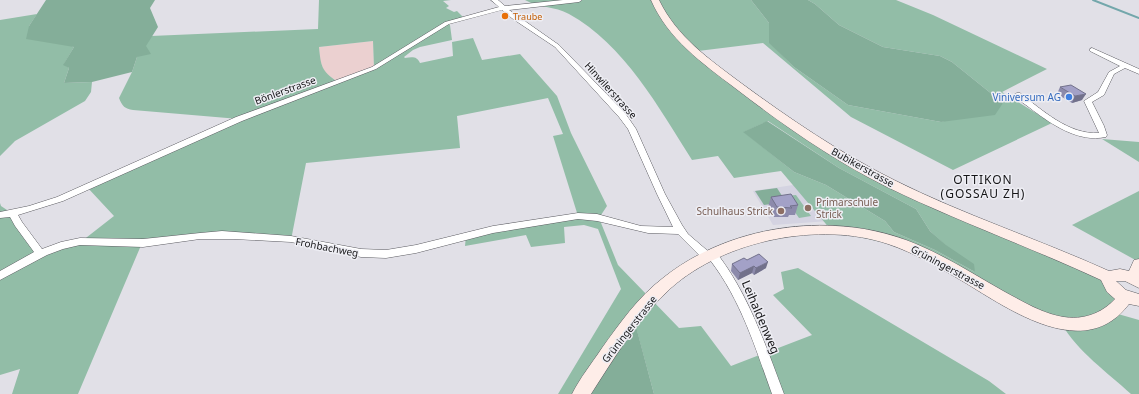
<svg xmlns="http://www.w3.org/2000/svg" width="1139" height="394" font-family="'Noto Sans',sans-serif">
<rect width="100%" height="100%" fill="#e1e0e7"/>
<polygon fill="#ebd0d0" points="373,41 374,68 338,82 324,72 320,60 319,47"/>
<polygon fill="#d4d3e1" points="793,185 801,194 829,221 773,225 753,191"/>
<g fill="#92bda7" fill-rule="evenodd">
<path d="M 319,0 L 451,0 L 443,1 L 449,6 L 446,8 L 454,12 L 457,11 L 463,17 L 448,23 L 450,25 L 452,40 L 420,47 L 413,50 L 404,57 L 405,58 C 412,57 417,56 420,63 L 453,56 L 452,42 L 473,38 L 482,60 L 520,54 L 557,96 L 571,133 L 607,206 L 599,218 L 618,265 L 679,328 L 701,326 L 731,366 L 812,335 L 773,295 L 784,289 L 781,272 L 798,268 L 989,381 L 1006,394 L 654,394 L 634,320 L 581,394 L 558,394 L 621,289 L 598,229 L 584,225 L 564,227 L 565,243 L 531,247 L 526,235 L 465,246 L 466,236 L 578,216 L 553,136 L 563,134 L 548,98 L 457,116 L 460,148 L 306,163 L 291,240 L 229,236 L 142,243 L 78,394 L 12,394 L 20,369 L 0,375 L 0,203 L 1,206 L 13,214 L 40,253 L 82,241 L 114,216 L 87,187 L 239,119 L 133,110 C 125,109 122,106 119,98 L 132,72 L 137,57 L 151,36 L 318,29 ZM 373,41 L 374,68 L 338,82 C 321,71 321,66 319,47 Z"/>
<path d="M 525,0 L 751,0 L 769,23 L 770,43 L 794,67 L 848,105 L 941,122 L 1003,103 L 952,62 L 940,56 L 883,47 L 839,25 L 815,4 L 808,0 L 896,0 L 933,15 L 1047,69 L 1002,92 L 1052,123 L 953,170 L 851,117 L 763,43 L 698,51 L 738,86 L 879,177 L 1093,269 L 1118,293 L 1111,312 L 1139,320 L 1139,394 L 1131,394 C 1107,372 1078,352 1061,323 L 923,252 L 831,230 L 781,171 L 734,178 L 718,156 L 692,160 C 659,108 624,44 569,14 C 555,6 538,8 525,0 ZM 768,121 L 839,168 L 916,209 L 930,231 L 975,272 L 935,250 L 894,232 L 885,221 L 826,185 L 794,172 L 744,132 Z"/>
<polygon points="37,14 29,26 74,47 64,64 69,68 64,83 92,82 91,92 85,101 15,141 0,156 0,20"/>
<polygon points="1102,139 1139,142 1139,162"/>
<polygon points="1139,191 1139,262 1072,225"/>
<polygon points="796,195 811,216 799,218 784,196"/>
</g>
<g fill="#84ae99">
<polygon points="46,0 155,0 150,8 158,27 146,46 151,54 137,57 132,72 92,82 64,83 69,68 63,65 74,47 26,39 29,26"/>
<polygon points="751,0 808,0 815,4 839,25 883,47 940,56 952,62 1003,103 995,115 941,122 848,105 794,67 769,43 769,23"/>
<polygon points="767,121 839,168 916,209 930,231 946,245 974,264 975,272 935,250 894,232 885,221 826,185 794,172 743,132"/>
<polygon points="777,188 786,202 764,205 755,191"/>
<polygon points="634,319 654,394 581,394"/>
</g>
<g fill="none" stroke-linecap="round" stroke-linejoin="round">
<polyline stroke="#73a7ab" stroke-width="2" points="1093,0 1139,18"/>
<defs>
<g id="street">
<path d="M 491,0 L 498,0 L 505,6 L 563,0 L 582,0 L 579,2 L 509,10 L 559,45 L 625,113 L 636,129 L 665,194 L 682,225 L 688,234 L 709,252 L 716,252 C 749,295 765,344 784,394 L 772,394 C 755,347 741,300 710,260 L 704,260 L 678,234 L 648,233 L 597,221 L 578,219 L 493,233 L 416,253 L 386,258 L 361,257 L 291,242 L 234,239 L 200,239 L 143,247 L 80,245 L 63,249 L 47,255 L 0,280 L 0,271 L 34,252 L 15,226 L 10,217 L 0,218 L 0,212 L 29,206 L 57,197 L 236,117 L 372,67 L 445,22 L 499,7 ZM 502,10 L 513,19 L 555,47 L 619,117 L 628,129 L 657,194 L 673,227 L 641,226 L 597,214 L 578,213 L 493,226 L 416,245 L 386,250 L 361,249 L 291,236 L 222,231 L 200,233 L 143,239 L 80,238 L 61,242 L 42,249 L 22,222 L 18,215 L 63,201 L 242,121 L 376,69 L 449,24 Z"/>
<path d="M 1092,48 L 1139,69 L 1139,74 L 1125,68 L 1114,74 L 1104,95 L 1092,102 L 1104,126 L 1107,135 L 1106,137 C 1078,143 1051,124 1030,108 C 1025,104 1018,100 1013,95 L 1017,93 L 1020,93 C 1042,110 1069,135 1099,133 L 1084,101 L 1098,92 L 1109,72 L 1120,66 L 1090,51 L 1090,49 Z"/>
</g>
<path id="secondary" d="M 651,0 L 659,0 C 677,37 709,59 741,83 C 790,119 840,153 894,180 C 964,215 1038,239 1109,271 L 1120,269 L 1129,271 L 1134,260 L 1139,259 L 1139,288 L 1125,281 L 1116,281 L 1126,290 L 1139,294 L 1139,306 L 1129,304 C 1085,363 1010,310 964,282 C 940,268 915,253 888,244 C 820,221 725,240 671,288 C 638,318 615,357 591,394 L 572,394 C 580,378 592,363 602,348 C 620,323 638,297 663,278 C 728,226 827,211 906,240 C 941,253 973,274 1005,292 C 1020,300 1035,309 1051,314 C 1076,322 1098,317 1115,299 L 1107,292 L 1101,280 C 1030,247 957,221 887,187 C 833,160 783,125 735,88 C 702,63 668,39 651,0 Z"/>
</defs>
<use href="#street" stroke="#5c5c62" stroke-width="1"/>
<use href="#secondary" stroke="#5c5c62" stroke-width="1"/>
<use href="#street" fill="#fff" fill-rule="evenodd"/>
<use href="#secondary" fill="#feede8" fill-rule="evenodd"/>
</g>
<g fill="#8c8aab">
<polygon points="1060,87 1082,100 1072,103 1057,94"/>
<polygon points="771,197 798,205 795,215 789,215 788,217 774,217 768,207"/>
<polygon points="747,260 766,268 754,275 752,273 738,280 731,271 732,264"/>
</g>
<g fill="#72718b">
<polygon points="1086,94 1082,100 1072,103 1075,96"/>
<polygon points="768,262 766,268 754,275 756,268"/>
<polygon points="754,266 752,273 738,280 740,273"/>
</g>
<g fill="#a3a1c7" stroke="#72718b">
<polygon points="1071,85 1086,94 1075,96 1060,87"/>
<polygon points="791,194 798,205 790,206 792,208 777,207 771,197"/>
<polygon points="759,254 768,262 756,268 754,266 740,273 732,264 744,258 747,260"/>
</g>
<circle fill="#e8710a" stroke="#eeeef4" stroke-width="1.5" cx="505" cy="16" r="4"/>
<circle fill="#3f7fe0" stroke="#eeeef4" stroke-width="1.5" cx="1069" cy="97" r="4"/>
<g fill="#8d6e63" stroke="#eeeef4" stroke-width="1.5">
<circle cx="808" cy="208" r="4"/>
<circle cx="781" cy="211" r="4"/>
</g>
<g text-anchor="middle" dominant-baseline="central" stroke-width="3" stroke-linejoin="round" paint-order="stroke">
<g font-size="9" fill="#c56008" stroke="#eeeef4" text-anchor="start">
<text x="513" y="16">Traube</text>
</g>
<g font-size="10" fill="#151517" stroke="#eeeef4">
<text transform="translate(285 90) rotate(-20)">Bönlerstrasse</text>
<text transform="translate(611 90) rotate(48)">Hinwilerstrasse</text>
<text transform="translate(863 167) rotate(29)">Bubikerstrasse</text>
<text transform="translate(327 247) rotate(11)">Frohbachweg</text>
<text transform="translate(948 267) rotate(28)">Grüningerstrasse</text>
<text transform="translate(629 329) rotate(-52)">Grüningerstrasse</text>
</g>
<g font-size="10" fill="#366cbe" stroke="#eeeef4" text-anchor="end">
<text x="1061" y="97">Viniversum AG</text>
</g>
<g font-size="10" fill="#785e54" stroke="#eeeef4" text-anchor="start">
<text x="816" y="202">Primarschule<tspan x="816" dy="12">Strick</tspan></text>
<text x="773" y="211" text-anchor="end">Schulhaus Strick</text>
</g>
<g font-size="12" letter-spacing="1" fill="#151517" stroke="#eeeef4">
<text x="983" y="179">OTTIKON<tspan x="983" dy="14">(GOSSAU ZH)</tspan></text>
</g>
<g font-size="12" fill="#151517" stroke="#eeeef4">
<text transform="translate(761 317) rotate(67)">Leihaldenweg</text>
</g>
</g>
</svg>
